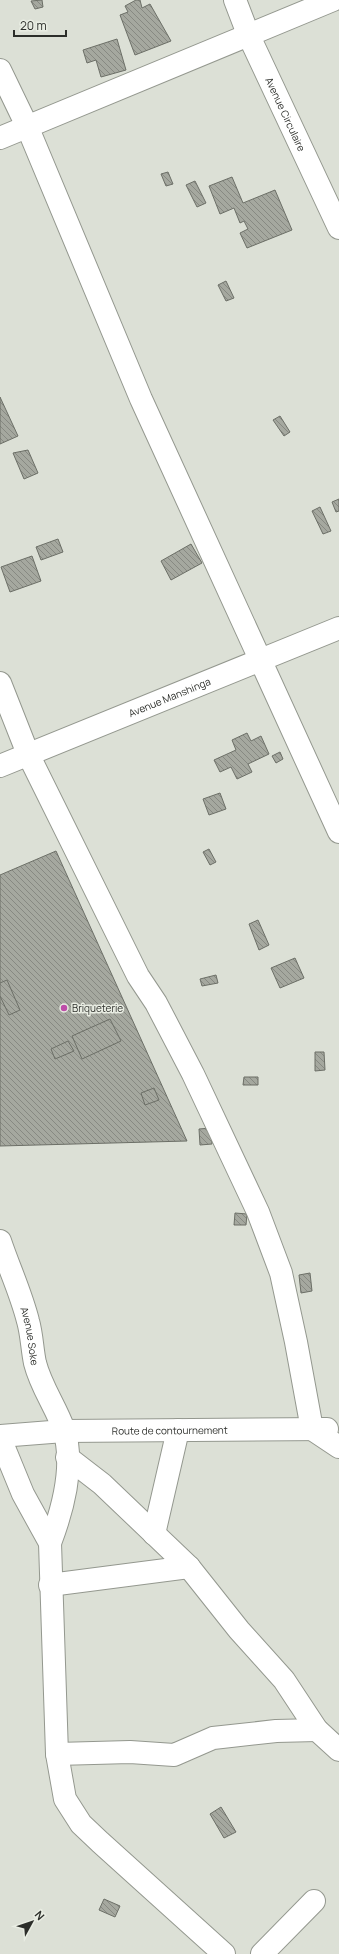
<svg xmlns="http://www.w3.org/2000/svg" width="339" height="1954" font-family="Manrope,sans-serif">
<defs>
<pattern id="building-back-hatch" width="6" height="6" patternUnits="userSpaceOnUse"><rect width="6" height="6" fill="#a5a89f"/><path d="M-1 5l2 2M0 0l6 6M5-1l2 2" fill="none" stroke="#878982"/></pattern>
</defs>
<rect width="100%" height="100%" fill="#dce0d6"/>
<g fill="url(#building-back-hatch)" stroke="#6c6f67">
<polygon points="42,0 43,7 35,9 31,1"/>
<polygon points="136,0 140,0 142,8 150,4 171,41 135,55 120,15 128,12 125,6"/>
<polygon points="117,39 126,70 101,77 96,60 87,63 83,50"/>
<polygon points="168,172 173,184 166,186 161,174"/>
<polygon points="232,177 243,203 275,190 292,230 247,248 240,233 248,229 244,221 240,223 234,208 220,214 209,186"/>
<polygon points="195,181 206,203 197,207 186,185"/>
<polygon points="226,281 234,298 226,301 218,285"/>
<polygon points="0,397 18,436 0,444"/>
<polygon points="280,416 290,432 284,436 273,420"/>
<polygon points="28,450 38,473 24,479 13,453"/>
<polygon points="339,499 339,511 336,512 332,502"/>
<polygon points="320,507 331,531 323,534 312,511"/>
<polygon points="58,539 63,552 41,560 36,547"/>
<polygon points="191,544 202,563 171,580 161,561"/>
<polygon points="32,556 41,581 10,592 1,567"/>
<polygon points="247,733 251,741 261,736 269,754 248,764 252,772 237,779 231,767 220,772 214,760 236,750 232,740"/>
<polygon points="280,752 283,759 276,763 272,756"/>
<polygon points="220,793 226,809 209,815 203,799"/>
<polygon points="209,849 216,862 210,865 203,852"/>
<polygon points="56,851 187,1141 0,1146 0,875"/>
<polygon points="258,920 269,945 259,950 249,924"/>
<polygon points="295,958 304,978 280,988 271,968"/>
<polygon points="216,975 218,983 202,986 200,979"/>
<polygon points="7,980 20,1010 9,1015 0,996 0,983"/>
<polygon points="110,1019 121,1041 82,1059 72,1036"/>
<polygon points="68,1041 74,1051 55,1059 51,1049"/>
<polygon points="315,1052 324,1052 325,1070 315,1071"/>
<polygon points="244,1077 258,1077 258,1085 243,1085"/>
<polygon points="154,1088 159,1100 145,1105 141,1093"/>
<polygon points="211,1128 212,1144 200,1145 199,1129"/>
<polygon points="235,1213 247,1214 246,1225 234,1225"/>
<polygon points="310,1273 312,1291 301,1293 299,1275"/>
<polygon points="221,1807 236,1832 224,1838 210,1814"/>
<polygon points="104,1899 120,1906 115,1917 99,1910"/>
</g>
<g fill="none" stroke-linecap="round" stroke-linejoin="round">
<defs>
<g id="minor">
<path id="s1" d="M 235,0 L 248,34 L 339,228"/>
<polyline points="0,70 27,126 141,399 339,832"/>
<polyline points="0,138 333,0"/>
<polyline points="0,683 28,754 138,976 156,1003 193,1074 258,1212 281,1273 296,1342 312,1429 339,1447"/>
<path id="s2" d="M 0,766 L 339,628"/>
<path id="s3" d="M 0,1241 C 9,1268 21,1293 28,1321 C 32,1335 32,1349 35,1363 C 41,1387 56,1407 64,1430 C 75,1466 63,1509 50,1543"/>
<path id="s4" d="M 0,1436 L 64,1431 L 327,1429"/>
<polyline points="0,1438 23,1494 50,1543 57,1754 65,1799 81,1824 100,1842 224,1954"/>
<polyline points="67,1457 102,1484 189,1567 239,1630 284,1680 317,1730 339,1750"/>
<polyline points="154,1534 178,1430"/>
<polyline points="50,1585 189,1567"/>
<polyline points="57,1754 130,1752 174,1755 213,1738 276,1731 317,1730"/>
<polyline points="262,1954 314,1901"/>
</g>
</defs>
<use href="#minor" stroke="#94988f" stroke-width="24"/>
<use href="#minor" stroke="#fff" stroke-width="22"/>
</g>
<circle fill="#be4da9" stroke="#e9ede3" stroke-width="1.5" cx="64" cy="1008" r="4"/>
<g text-anchor="middle" dominant-baseline="central" stroke-width="3" stroke-linejoin="round" paint-order="stroke">
<g font-size="10" fill="#2c2e2a" stroke="#e9ede3">
<text stroke="none"><textPath href="#s1" startOffset="125">Avenue Circulaire</textPath></text>
<text stroke="none"><textPath href="#s2" startOffset="183">Avenue Manshinga</textPath></text>
<text stroke="none"><textPath href="#s3" startOffset="100">Avenue Soke</textPath></text>
<text stroke="none"><textPath href="#s4" startOffset="170">Route de contournement</textPath></text>
</g>
<g font-size="10" fill="#2c2e2a" stroke="#e9ede3" text-anchor="start">
<text x="72" y="1008">Briqueterie</text>
</g>
</g>
<g transform="translate(32 1922) rotate(50)" stroke="#e9ede3" stroke-width="3" paint-order="stroke">
<path d="M0-3L7 15L0 10L-7 15Z" fill="#2c2e2a"/>
<text y="-6" font-size="11" font-weight="bold" text-anchor="middle" fill="#2c2e2a">N</text>
</g>
<path d="M14 30v6h52v-6" fill="none" stroke="#2c2e2a" stroke-width="2"/>
<text x="20" y="30" font-size="12" fill="#2c2e2a" stroke="#e9ede3" stroke-width="3" paint-order="stroke">20 m</text>
</svg>
